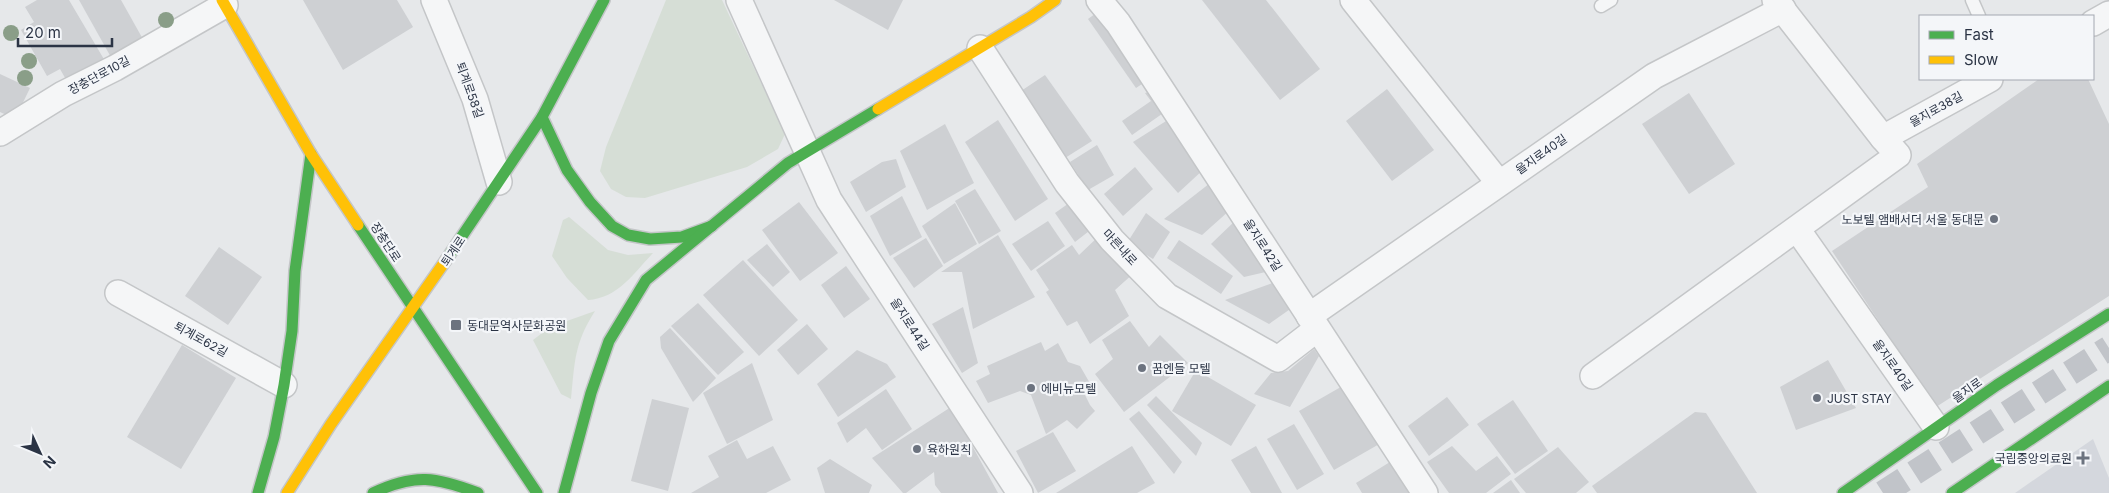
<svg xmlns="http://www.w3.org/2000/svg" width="2109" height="493" font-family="Inter,'Noto Sans KR',sans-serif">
<rect width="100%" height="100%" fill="#e6e8ea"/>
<polygon fill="#d4d7dd" points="2093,439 2109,478 2109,493 2015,493"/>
<g fill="#d6ded6">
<polygon points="666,0 722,0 785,134 778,149 747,167 645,198 626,197 611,189 600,171 606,147"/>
<path d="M 569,217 L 608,250 L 628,255 L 653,253 C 633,274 618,298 588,300 L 567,278 L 552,256 L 563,220 Z"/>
<path d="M 595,311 C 574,344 575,361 571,399 L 561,394 L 533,340 L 550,327 Z"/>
</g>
<g fill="#ced0d3">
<polygon points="37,0 69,0 105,61 68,83 60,69 47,76 21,30 34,22 25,7"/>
<polygon points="79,0 121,0 144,41 112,59"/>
<polygon points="303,0 397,0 413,27 343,70"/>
<polygon points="834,0 903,0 888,30"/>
<polygon points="1202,0 1266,0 1320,69 1280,100"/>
<polygon points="1099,11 1148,80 1136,88 1088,19"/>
<polygon points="0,74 30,88 15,119 0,112"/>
<polygon points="1045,75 1092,141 1065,158 1021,91"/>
<polygon points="2039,79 2088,79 2109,124 2109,296 1936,407 1832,251 1928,187 1917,164"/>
<polygon points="1387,89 1434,150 1392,181 1346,121"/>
<polygon points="1156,90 1169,109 1132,135 1122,121 1151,101 1145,93"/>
<polygon points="1689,93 1735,164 1689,194 1642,124"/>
<polygon points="1174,116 1204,169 1178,193 1133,142"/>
<polygon points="998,120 1048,199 1015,221 965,142"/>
<polygon points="945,124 974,183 927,210 900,151"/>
<polygon points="1097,145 1114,175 1088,190 1070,162"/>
<polygon points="896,159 906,187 866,212 850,182 882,162"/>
<polygon points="1135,167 1153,189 1123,216 1104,194"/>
<polygon points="1214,180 1230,210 1202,235 1164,219"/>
<polygon points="975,189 1001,231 979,244 955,201"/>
<polygon points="902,196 922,237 890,256 870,216"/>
<polygon points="1072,201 1093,228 1075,242 1055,213"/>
<polygon points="799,202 838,253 800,281 762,230"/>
<polygon points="955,203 977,244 944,264 922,226"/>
<polygon points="1146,213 1170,232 1153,259 1127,243"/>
<polygon points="1237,219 1270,271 1244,277 1211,244"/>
<polygon points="1048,221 1065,246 1031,271 1012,244"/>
<polygon points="998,235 1035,297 973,329 962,272 941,272"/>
<polygon points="1100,235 1135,272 1115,290 1129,316 1090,344 1077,321 1067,326 1046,292 1049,290 1036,270 1072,245 1079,255"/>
<polygon points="926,238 943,266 914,288 893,258"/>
<polygon points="1179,240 1233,276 1221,294 1167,258"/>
<polygon points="767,244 790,272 773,287 747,260"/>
<polygon points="219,247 262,277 228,325 185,296"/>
<polygon points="743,260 798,320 759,356 703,295"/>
<polygon points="846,266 870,299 844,318 821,285"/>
<polygon points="1278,281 1296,305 1269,324 1225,300"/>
<polygon points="698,303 744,352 718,375 671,326"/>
<polygon points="963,307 978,363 962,373 932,324"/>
<polygon points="1130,321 1149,347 1160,335 1188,363 1124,412 1095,374 1113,359 1102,340"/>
<polygon points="807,324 828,349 798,375 777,350"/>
<polygon points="670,328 716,378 693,402 661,348 660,337"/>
<polygon points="1041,342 1045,351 1058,343 1068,362 1080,366 1091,385 1080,385 1090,405 1095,411 1077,429 1067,420 1046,434 1031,395 1020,391 988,403 976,381 990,374 987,366"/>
<polygon points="182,345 236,378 181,469 127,437"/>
<polygon points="1314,349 1319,356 1290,407 1254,394 1271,373 1288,371"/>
<polygon points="857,350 887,364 896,377 838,417 817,384"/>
<polygon points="1828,360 1856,408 1796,430 1780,387"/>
<polygon points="752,363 773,420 727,444 703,393"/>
<polygon points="1196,370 1256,405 1231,446 1172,411"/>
<polygon points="1346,384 1381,443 1334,470 1299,411"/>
<polygon points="886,389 912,429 882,450 866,428 847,443 837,423"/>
<polygon points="1156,396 1202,443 1196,456 1147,405"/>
<polygon points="1447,397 1469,425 1429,456 1408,426"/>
<polygon points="652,399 689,408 668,491 631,481"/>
<polygon points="1513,400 1548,451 1515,474 1477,424"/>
<polygon points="951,407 998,493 941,493 935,485 934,472 906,493 903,493 872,458"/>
<polygon points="1139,411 1182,462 1174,474 1129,419"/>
<polygon points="1695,412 1706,413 1757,493 1597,493 1592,486"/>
<polygon points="1294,424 1324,474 1297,490 1267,439"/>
<polygon points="1053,432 1076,471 1038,493 1016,451"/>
<polygon points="737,440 747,459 773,446 791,480 766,493 691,493 719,477 708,456"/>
<polygon points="1132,446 1155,483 1137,493 1056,493"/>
<polygon points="1256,446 1282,493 1251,493 1231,460"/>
<polygon points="1452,446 1476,471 1497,456 1511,474 1486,493 1449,493 1427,462"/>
<polygon points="1558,447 1589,482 1576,493 1526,493 1514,479"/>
<polygon points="830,459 872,485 869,493 825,493 817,468"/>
<polygon points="1390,462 1409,493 1362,493 1356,483"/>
<polygon points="1511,480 1520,493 1493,493"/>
</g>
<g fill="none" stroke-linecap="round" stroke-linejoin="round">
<polyline stroke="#c1c4c9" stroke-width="25" stroke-dasharray="25 12" stroke-linecap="butt" points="1883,493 2109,348"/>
<defs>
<g id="lane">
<polyline points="1972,0 1979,16"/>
<polyline points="1601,6 1611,0"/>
</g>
<g id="street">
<polyline points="434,0 475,99 499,182"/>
<polyline points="739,0 829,200 1020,493"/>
<polyline points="1099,0 1118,23 1425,493"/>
<polyline points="1353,0 1499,183"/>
<polyline points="2093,23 2109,14"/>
<polyline points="980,48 1067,183 1112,240 1167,296 1278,359 1317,329"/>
<polyline points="0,133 63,94 115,68 225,5"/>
<polyline points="1883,138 1990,79"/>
<polyline points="1797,229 1936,427"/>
<polyline points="118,293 284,385"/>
<polyline points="1309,316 1654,76 1783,9"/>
<polyline points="1593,376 1898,155 1883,138 1775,0"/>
</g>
<g id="fast">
<polyline points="542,117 567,170 590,202 612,226 628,235 650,239 682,237 712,226"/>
<polyline points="358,225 537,493"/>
<polyline points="446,260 542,117 604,0"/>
<polyline points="258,493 274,437 284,385 292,331 295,271 311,154"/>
<path d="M 373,493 C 415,473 436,477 478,493"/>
<polyline points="564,493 591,393 609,341 646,280 788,163 878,109"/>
<polyline points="1843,493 1997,385 2109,314"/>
<polyline points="1952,493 2109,386"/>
</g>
<g id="slow">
<polyline points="222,0 311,154 358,225"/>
<polyline points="878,109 1031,17 1055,0"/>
<polyline points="287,493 331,424 446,260"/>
</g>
</defs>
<use href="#lane" stroke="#c4c6c8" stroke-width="15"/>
<use href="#street" stroke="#c4c6c8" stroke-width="28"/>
<use href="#fast" stroke="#c4c6c8" stroke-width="14"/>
<use href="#slow" stroke="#c4c6c8" stroke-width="14"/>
<use href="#lane" stroke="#f5f6f7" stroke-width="12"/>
<use href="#street" stroke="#f5f6f7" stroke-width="25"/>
<use href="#fast" stroke="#4caf50" stroke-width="11"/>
<use href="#slow" stroke="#ffc107" stroke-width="11"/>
</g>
<g fill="#8a9e88">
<circle cx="166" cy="20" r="8"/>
<circle cx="11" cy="33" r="8"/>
<circle cx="29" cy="61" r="8"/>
<circle cx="25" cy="78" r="8"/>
</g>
<g fill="#6c737f" stroke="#f4f6f9" stroke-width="2">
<circle cx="1994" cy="219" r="5"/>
<rect x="450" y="319" width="12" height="12" rx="2.5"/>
<circle cx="1142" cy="368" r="5"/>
<circle cx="1031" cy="388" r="5"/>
<circle cx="1817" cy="398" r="5"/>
<circle cx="917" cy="449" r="5"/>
<path d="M2080.5 450.5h5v5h5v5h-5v5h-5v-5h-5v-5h5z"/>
</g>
<g text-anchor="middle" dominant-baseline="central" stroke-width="4.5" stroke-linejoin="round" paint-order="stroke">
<g font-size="12" fill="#2b3445" stroke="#f4f6f9">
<text transform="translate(99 75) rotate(-28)">장충단로10길</text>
<text transform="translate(470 90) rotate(70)">퇴계로58길</text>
<text transform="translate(1936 109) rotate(-29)">을지로38길</text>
<text transform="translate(1541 154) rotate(-35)">을지로40길</text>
<text transform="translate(386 242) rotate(57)">장충단로</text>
<text transform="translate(1263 245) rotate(57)">을지로42길</text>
<text transform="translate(1120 247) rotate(47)">마른내로</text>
<text transform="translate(453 251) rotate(-56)">퇴계로</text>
<text transform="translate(910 324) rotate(57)">을지로44길</text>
<text transform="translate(201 339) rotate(29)">퇴계로62길</text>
<text transform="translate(1893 365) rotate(55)">을지로40길</text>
<text transform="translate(1967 390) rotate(-35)">을지로</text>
</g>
<g font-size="12" fill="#2b3445" stroke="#f4f6f9" text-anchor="start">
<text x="1984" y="219" text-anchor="end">노보텔 앰배서더 서울 동대문</text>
<text x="467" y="325">동대문역사문화공원</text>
<text x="1152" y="368">꿈엔들 모텔</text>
<text x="1041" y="388">에비뉴모텔</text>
<text x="1827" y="398">JUST STAY</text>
<text x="927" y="449">육하원칙</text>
<text x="2072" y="458" text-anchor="end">국립중앙의료원</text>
</g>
</g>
<rect x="1919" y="15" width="175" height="65" fill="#f4f6f9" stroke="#a4a8b1"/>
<rect x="1929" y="31" width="25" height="8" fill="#4caf50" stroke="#a4a8b1"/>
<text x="1964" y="40" font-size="15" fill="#2b3445">Fast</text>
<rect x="1929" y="56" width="25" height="8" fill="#ffc107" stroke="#a4a8b1"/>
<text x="1964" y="65" font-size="15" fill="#2b3445">Slow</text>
<g transform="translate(40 453) rotate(134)" stroke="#f4f6f9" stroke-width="4" paint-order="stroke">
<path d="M0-4L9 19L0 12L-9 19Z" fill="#2b3445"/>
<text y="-8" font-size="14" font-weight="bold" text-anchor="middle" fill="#2b3445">N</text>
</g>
<path d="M18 38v8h94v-8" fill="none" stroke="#2b3445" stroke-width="2.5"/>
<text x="25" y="38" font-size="15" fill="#2b3445" stroke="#f4f6f9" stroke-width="4" paint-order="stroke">20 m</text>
</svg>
